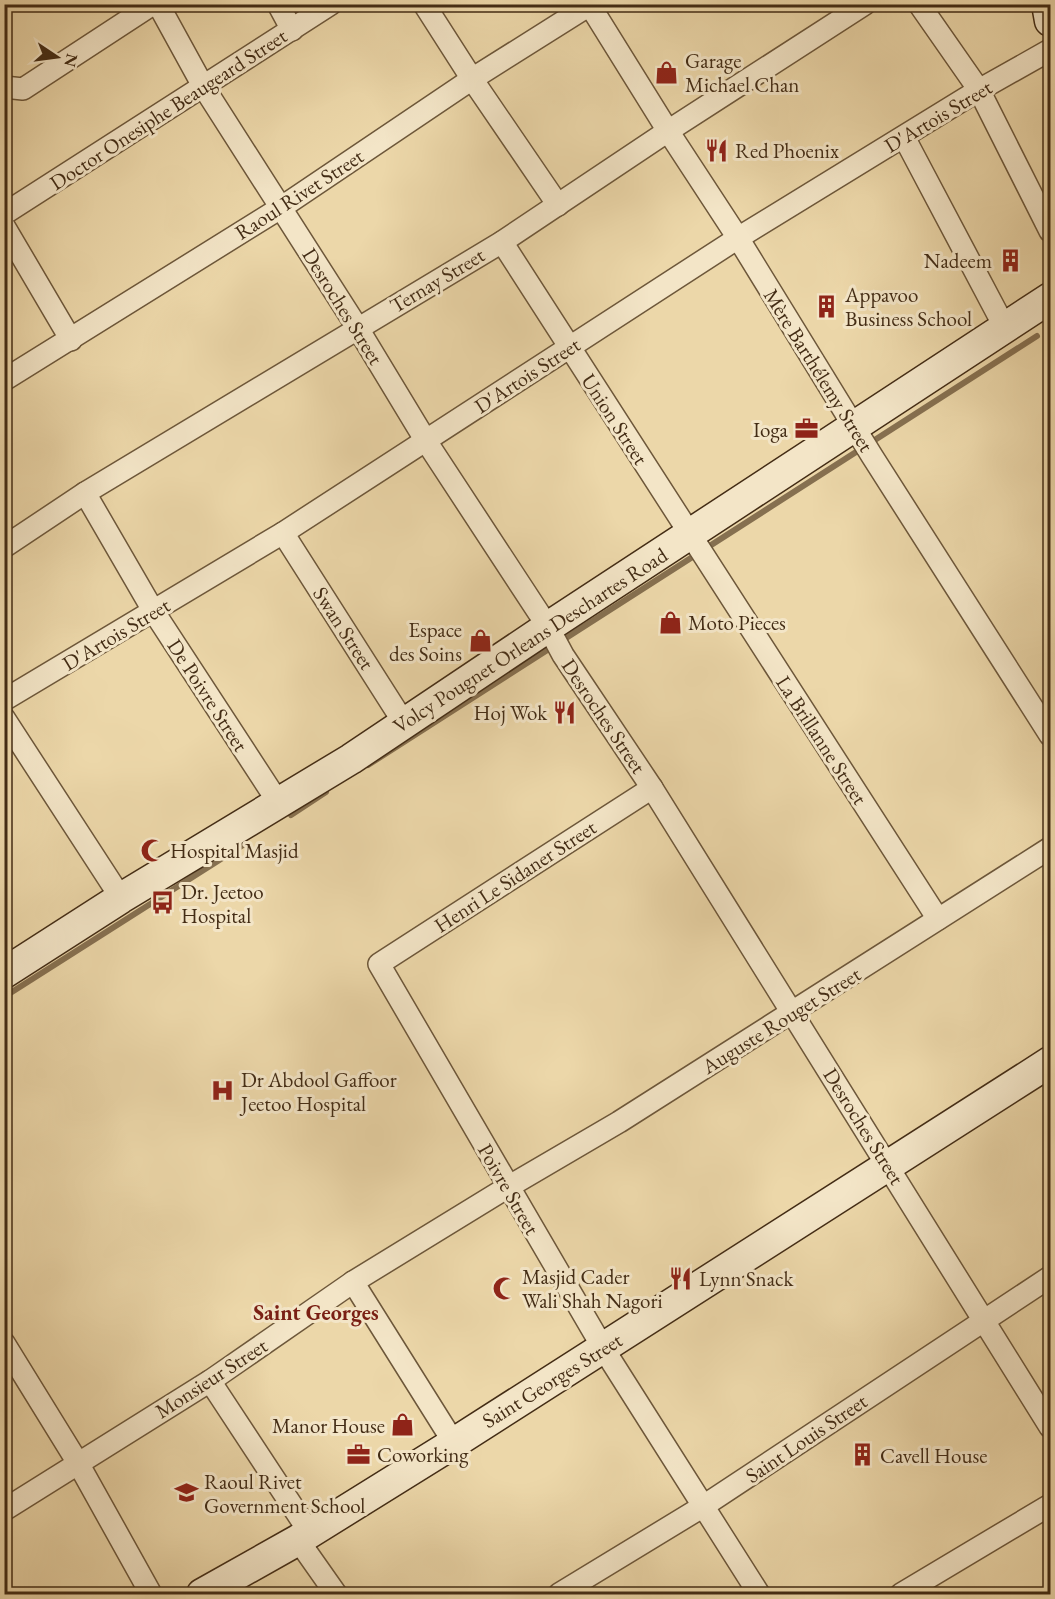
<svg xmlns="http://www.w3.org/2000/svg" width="1055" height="1599" font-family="'EB Garamond',serif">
<rect width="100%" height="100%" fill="#ecd7a9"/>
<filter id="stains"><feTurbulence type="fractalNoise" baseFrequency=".00333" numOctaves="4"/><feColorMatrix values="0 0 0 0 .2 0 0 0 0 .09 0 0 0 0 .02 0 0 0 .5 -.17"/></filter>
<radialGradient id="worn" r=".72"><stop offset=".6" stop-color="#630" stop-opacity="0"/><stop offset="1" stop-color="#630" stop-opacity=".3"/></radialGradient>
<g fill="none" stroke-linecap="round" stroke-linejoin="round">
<g stroke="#867050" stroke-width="6">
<polyline points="368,765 1037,336"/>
<polyline points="291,815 326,792"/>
<polyline points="4,997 243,845"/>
</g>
<defs>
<g id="street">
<polyline points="158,4 203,86 357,327 426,441 548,627 563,655 652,788 1050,1427"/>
<polyline points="278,4 292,30"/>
<polyline points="424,4 472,79 558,205"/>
<polyline points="589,4 668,131 738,238 872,456 1050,735"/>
<polyline points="919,4 979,90 1050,231"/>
<polyline points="4,87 23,89 153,4"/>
<polyline points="904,137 1005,328"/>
<polyline points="4,214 331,4"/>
<polyline points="4,226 71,340"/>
<polyline points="502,242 938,919"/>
<polyline points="4,380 282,207 472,79 591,4"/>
<polyline points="85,493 154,612 278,802"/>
<polyline points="283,533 404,723"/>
<polyline points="4,547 85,493 502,242 668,131 865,4"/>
<polyline points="4,700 283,533 738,238 979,90 1050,50"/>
<polyline points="4,718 121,898"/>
<polyline points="652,788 379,964 603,1348 759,1594"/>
<polyline points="353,1282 454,1443"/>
<polyline points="4,1343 78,1463 151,1594"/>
<polyline points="210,1381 310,1533"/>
<polyline points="4,1510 210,1381 353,1282 508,1187 619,1122 1050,848"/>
<polyline points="298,1540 336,1594"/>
<polyline points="559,1594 702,1507 1050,1277"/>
<polyline points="901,1594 1050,1505"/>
</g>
<g id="secondary">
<polyline points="1047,4 1050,21"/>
<polyline points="4,973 121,898 351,759 548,627 1050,298"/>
<polyline points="202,1594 298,1540 454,1443 1050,1062"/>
</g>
</defs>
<use href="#street" stroke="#6d573a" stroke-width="24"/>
<use href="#secondary" stroke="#432c15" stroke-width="33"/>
<use href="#street" stroke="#f3e5c7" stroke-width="21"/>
<use href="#secondary" stroke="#f3e5c7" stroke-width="30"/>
</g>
<defs>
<symbol id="shop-bare" viewBox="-9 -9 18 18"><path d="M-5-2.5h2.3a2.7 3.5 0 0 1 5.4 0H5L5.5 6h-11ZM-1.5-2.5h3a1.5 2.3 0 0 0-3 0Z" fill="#8f2418" stroke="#f3e5c7" stroke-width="2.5" paint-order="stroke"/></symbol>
<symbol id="restaurant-bare" viewBox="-9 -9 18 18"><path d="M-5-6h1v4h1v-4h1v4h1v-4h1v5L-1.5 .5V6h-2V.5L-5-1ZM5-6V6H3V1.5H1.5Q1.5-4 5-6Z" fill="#8f2418" stroke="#f3e5c7" stroke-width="2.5" paint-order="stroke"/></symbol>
<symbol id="building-bare" viewBox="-9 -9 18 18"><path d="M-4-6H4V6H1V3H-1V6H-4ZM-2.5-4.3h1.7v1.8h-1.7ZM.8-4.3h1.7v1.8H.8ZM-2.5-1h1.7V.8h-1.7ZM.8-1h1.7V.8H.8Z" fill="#8f2418" stroke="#f3e5c7" stroke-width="2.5" paint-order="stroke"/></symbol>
<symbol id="office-bare" viewBox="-9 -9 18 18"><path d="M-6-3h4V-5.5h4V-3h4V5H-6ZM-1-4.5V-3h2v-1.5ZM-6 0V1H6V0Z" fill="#8f2418" stroke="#f3e5c7" stroke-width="2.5" paint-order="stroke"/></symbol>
<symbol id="mosque-bare" viewBox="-9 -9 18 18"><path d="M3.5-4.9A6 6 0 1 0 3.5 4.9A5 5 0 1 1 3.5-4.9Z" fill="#8f2418" stroke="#f3e5c7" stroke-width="2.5" paint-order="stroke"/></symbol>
<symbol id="bus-bare" viewBox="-9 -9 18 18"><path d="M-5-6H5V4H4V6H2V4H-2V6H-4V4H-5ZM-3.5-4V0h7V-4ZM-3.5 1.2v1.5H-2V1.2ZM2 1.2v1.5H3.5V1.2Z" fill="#8f2418" stroke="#f3e5c7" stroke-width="2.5" paint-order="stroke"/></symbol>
<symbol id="hospital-bare" viewBox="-9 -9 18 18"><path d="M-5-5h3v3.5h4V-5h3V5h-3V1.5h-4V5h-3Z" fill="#8f2418" stroke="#f3e5c7" stroke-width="2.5" paint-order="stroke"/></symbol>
<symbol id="school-bare" viewBox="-9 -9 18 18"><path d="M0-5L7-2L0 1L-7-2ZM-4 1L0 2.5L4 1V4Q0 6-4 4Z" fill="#8f2418" stroke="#f3e5c7" stroke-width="2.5" paint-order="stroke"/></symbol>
</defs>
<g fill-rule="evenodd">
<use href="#shop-bare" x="650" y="56" width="33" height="33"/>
<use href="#restaurant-bare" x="700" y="134" width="33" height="33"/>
<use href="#building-bare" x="994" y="244" width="33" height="33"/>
<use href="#building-bare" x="810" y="290" width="33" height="33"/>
<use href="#office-bare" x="790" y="412" width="33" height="33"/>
<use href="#shop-bare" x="654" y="606" width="33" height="33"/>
<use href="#shop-bare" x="464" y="624" width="33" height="33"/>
<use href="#restaurant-bare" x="548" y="696" width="33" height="33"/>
<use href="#mosque-bare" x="136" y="834" width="33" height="33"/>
<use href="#bus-bare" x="146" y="886" width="33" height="33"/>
<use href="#hospital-bare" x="206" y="1074" width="33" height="33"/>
<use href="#restaurant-bare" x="664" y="1262" width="33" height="33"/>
<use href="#mosque-bare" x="488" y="1272" width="33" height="33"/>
<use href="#shop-bare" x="386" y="1408" width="33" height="33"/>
<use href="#office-bare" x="342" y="1438" width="33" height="33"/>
<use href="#building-bare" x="846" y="1438" width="33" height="33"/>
<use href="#school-bare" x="170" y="1476" width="33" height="33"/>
</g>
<g text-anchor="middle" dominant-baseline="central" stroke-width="6" stroke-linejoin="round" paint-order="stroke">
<g font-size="21" fill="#432c15" stroke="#f3e5c7" text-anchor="start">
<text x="685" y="60">Garage<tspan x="685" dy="24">Michael Chan</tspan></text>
<text x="735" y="150">Red Phoenix</text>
<text x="992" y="260" text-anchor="end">Nadeem</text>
<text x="845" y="294">Appavoo<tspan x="845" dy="24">Business School</tspan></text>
<text x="788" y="429" text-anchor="end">Ioga</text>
<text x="688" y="622">Moto Pieces</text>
<text x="462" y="629" text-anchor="end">Espace<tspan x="462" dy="24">des Soins</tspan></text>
<text x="547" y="712" text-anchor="end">Hoj Wok</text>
<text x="170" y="850">Hospital Masjid</text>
<text x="181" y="891">Dr. Jeetoo<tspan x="181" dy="24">Hospital</tspan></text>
<text x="241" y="1079">Dr Abdool Gaffoor<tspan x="241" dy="24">Jeetoo Hospital</tspan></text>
<text x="522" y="1276">Masjid Cader<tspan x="522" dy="24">Wali Shah Nagori</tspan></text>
<text x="699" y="1278">Lynn Snack</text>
<text x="385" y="1425" text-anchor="end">Manor House</text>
<text x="377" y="1454">Coworking</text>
<text x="880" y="1455">Cavell House</text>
<text x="204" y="1481">Raoul Rivet<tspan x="204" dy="24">Government School</tspan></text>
</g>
<g font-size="21" fill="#432c15" stroke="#f3e5c7">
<text transform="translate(168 109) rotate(-33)">Doctor Onesiphe Beaugeard Street</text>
<text transform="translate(938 116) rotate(-31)">D'Artois Street</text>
<text transform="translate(299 194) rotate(-33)">Raoul Rivet Street</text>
<text transform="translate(437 280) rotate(-31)">Ternay Street</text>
<text transform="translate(343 306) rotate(58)">Desroches Street</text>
<text transform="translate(819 370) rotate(58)">Mère Barthélemy Street</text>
<text transform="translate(527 375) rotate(-33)">D'Artois Street</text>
<text transform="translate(615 419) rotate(57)">Union Street</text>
<text transform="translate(344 628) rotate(57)">Swan Street</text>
<text transform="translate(116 634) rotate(-31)">D'Artois Street</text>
<text transform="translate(530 640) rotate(-33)">Volcy Pougnet Orleans Deschartes Road</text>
<text transform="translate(208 695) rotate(57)">De Poivre Street</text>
<text transform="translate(604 716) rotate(56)">Desroches Street</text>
<text transform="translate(822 740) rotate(57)">La Brillanne Street</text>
<text transform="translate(515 876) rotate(-33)">Henri Le Sidaner Street</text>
<text transform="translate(781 1020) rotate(-32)">Auguste Rouget Street</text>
<text transform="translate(864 1126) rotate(58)">Desroches Street</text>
<text transform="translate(509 1189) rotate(60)">Poivre Street</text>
<text transform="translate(211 1378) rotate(-33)">Monsieur Street</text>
<text transform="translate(552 1380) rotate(-32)">Saint Georges Street</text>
<text transform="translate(806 1438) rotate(-34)">Saint Louis Street</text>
</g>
<g font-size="22" font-weight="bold" fill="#7a1f14" stroke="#f3e5c7">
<text x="316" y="1312">Saint Georges</text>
</g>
</g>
<rect width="1055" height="1599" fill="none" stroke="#ecd7a9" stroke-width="24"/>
<rect x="6" y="6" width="1043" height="1587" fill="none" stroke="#432c15" stroke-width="3"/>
<rect x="12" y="12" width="1031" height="1575" fill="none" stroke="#432c15" stroke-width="1.5"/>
<g transform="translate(57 57) rotate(103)" stroke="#f3e5c7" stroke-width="4.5" paint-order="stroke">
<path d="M0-4.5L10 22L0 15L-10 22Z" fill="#432c15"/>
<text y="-9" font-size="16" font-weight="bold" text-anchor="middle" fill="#432c15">N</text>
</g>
<rect width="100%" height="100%" filter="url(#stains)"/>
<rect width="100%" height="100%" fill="url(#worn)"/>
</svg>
